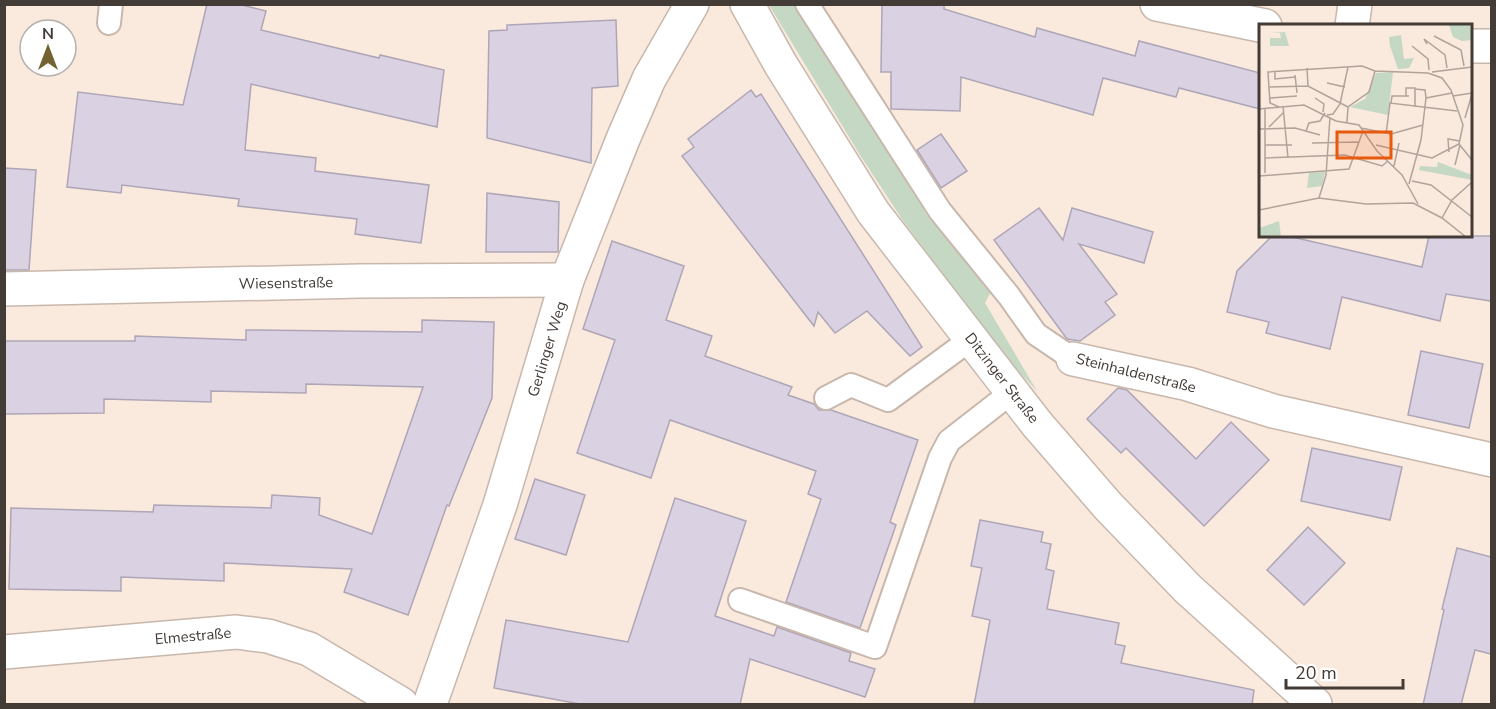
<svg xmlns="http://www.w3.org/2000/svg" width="1496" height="709" font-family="'Nunito Sans',sans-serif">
<rect width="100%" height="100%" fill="#fae9dd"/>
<polygon fill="#c4d8c4" points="769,5 795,5 927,215 990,293 985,303 1037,391 1007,359 904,222 860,155"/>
<g fill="#dad1e2" stroke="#aea6b7" stroke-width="1.5">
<polygon points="207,4 238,4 266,11 261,30 379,58 380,55 444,70 437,127 251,84 245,150 316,158 315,171 429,185 421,243 355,234 357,219 238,206 239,199 122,185 121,193 67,187 78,92 183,105"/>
<polygon points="882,4 944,4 944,9 1035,37 1037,28 1135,56 1139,41 1260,73 1260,109 1179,88 1176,97 1103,78 1093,115 961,77 960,111 891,109 891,72 881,72"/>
<polygon points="616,20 618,86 592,88 591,163 487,138 489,31 507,30 507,25"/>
<polygon points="751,90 756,97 761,94 922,347 910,356 867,311 835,333 818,312 814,326 682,156 694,147 688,139"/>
<polygon points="941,134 967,171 941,188 917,150"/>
<polygon points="4,168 36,170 29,270 4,270"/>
<polygon points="487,193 559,202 558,252 486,252"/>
<polygon points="1039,208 1063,240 1072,208 1153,232 1144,263 1079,244 1117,294 1105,302 1115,315 1080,341 1067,339 994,240"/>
<polygon points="1272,236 1288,236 1422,267 1429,236 1491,236 1491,301 1446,294 1440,321 1342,297 1330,349 1266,333 1269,322 1227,312 1237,271"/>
<polygon points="612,241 684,266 666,320 712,336 705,356 792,387 788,395 814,404 819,410 831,410 918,440 890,522 896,525 860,628 786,602 821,499 808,494 816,471 670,420 651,478 577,453 615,340 583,329"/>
<polygon points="422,320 494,322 492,398 449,506 447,505 408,615 344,592 352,569 224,563 224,581 121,577 121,591 9,589 11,508 153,512 154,505 271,508 272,495 320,498 319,515 372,534 423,387 306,384 306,393 211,391 211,402 104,399 104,413 4,414 4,341 135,341 135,336 246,340 246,330 422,332"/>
<polygon points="1421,351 1483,364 1469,428 1408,415"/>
<polygon points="1118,388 1127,390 1196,459 1231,422 1269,460 1204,526 1126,448 1121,453 1087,419"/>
<polygon points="1312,448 1402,467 1390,520 1301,501"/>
<polygon points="535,479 585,495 566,555 515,539"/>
<polygon points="675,498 746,521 715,616 774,636 777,627 851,653 849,661 875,669 865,697 750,659 740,705 585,705 494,688 506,620 628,642"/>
<polygon points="980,520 1043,532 1041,542 1051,544 1046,569 1054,571 1047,609 1119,623 1115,644 1125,646 1121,663 1254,690 1252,705 974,705 990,620 972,616 982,568 971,566"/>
<polygon points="1308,527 1345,563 1304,605 1267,570"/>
<polygon points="1457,548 1491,557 1491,654 1475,650 1461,705 1423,705 1444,610 1442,609"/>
</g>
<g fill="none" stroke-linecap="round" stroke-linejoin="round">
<defs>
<g id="service">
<polyline points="807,4 940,211 1009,296 1036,334 1073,359"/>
<polyline points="109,23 111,4"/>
<polyline points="826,398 851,385 888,400 971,339"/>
<polyline points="740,600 875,647 940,458 949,441 1012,392"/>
</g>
<g id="minor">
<polyline points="1157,4 1265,26"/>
<polyline points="1352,26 1355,4"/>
<polyline points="1470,46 1492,46"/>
<polyline points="4,289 360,281 567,280"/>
<polyline points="1073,359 1188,384 1273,411 1492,460"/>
<polyline points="4,652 236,632 268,636 309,649 401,704"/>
<polyline points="430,704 500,505 567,280 623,139 649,79 692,4"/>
</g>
<polyline id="tertiary" points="747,4 781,65 873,212 1037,424 1108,506 1188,589 1315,704"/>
</defs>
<use href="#service" stroke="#c8b7ac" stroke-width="26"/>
<use href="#minor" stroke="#c8b7ac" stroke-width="36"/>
<use href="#tertiary" stroke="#c8b7ac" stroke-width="36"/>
<use href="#service" stroke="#fff" stroke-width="22"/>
<use href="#minor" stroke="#fff" stroke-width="33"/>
<use href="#tertiary" stroke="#fff" stroke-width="33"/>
</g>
<g text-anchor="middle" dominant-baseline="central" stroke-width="4.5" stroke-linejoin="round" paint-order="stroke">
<g font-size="15" fill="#423b36" stroke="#fff">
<text transform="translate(286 283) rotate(-1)">Wiesenstraße</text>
<text transform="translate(547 349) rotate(-73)">Gerlinger Weg</text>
<text transform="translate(1136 373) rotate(14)">Steinhaldenstraße</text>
<text transform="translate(1002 378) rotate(52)">Ditzinger Straße</text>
<text transform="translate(193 636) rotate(-5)">Elmestraße</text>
</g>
</g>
<g transform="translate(1259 24)">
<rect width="213" height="213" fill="#fae9dd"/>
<path d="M 211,0 L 213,16 L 203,17 L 194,13 L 190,1 ZM 26,8 L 30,22 L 11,22 L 11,14 L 22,14 L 21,9 L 11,9 ZM 142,11 L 145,35 L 155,34 L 150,44 L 139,45 L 131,22 L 130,13 ZM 134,48 L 129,91 L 91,83 L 106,75 L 117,49 ZM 179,138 L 213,151 L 213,156 L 160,146 L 161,142 L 178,143 ZM 66,148 L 63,162 L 48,164 L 50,149 ZM 20,197 L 22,213 L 0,213 L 0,204 Z" fill="#c4d8c4"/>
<path fill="none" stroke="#b0a39a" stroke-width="1.5" d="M 175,12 L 202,26 L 205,42M 168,20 L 165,15 L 186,31 L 188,44M 153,22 L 169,35 L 170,46M 48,44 L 49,62M 16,47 L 16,55 L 36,53M 173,48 L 213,43M 36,51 L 38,69M 68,59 L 86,63M 10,63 L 49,62 L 89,83M 147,72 L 147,64 L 156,64 L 156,83M 194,72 L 213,69M 11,74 L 38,72M 56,74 L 65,80 L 64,88M 167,74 L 193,69M 132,79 L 133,72 L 150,72M 24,82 L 29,134M 20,83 L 11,79 L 9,48 L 103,42 L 116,47 L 169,49 L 183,54 L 192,66 L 204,101 L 200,120M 0,85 L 45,81 L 77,97 L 100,101 L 118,127 L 143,151 L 159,180M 68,91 L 74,90 L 81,80 L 89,43M 206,94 L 213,70M 88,98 L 89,83 L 110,68 L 116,47M 10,103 L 25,88M 102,104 L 132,110 L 164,101M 0,105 L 36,104 L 61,111M 47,107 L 50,99 L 61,97 L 66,89M 127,110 L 131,79 L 198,87M 53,119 L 99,118M 200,120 L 213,136M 6,121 L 33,121M 117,121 L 173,134 L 200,120M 190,128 L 189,115 L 201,117M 6,134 L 86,131 L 123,142 L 129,137M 196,141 L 201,121M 135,142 L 140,119M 6,149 L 6,84M 0,152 L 90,145 L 104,107M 153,157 L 172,161 L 213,193M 150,160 L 162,116 L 167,74 L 166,66 L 156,65M 60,174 L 67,151 L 71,93M 0,186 L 60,174 L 107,180 L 154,179 L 183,194 L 207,213M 183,194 L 193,176 L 213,158"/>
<path fill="#e8590c" fill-opacity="0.15" stroke="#e8590c" stroke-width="3" d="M 78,108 L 132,108 L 132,134 L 78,134 Z"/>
<rect width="213" height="213" fill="none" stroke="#423b36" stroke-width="3"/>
</g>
<rect width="1496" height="709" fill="none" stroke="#423b36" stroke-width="12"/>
<g transform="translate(48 48)"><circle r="28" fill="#ffffff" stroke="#b3b1af" stroke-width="1.5"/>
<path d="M0-4.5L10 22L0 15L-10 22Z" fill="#726330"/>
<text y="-9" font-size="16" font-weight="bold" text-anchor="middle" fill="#423b36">N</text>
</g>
<path d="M1286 679v9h117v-9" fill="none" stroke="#423b36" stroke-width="3"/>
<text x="1295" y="679" font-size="18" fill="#423b36" stroke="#ffffff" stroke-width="4.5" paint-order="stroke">20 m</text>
</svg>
